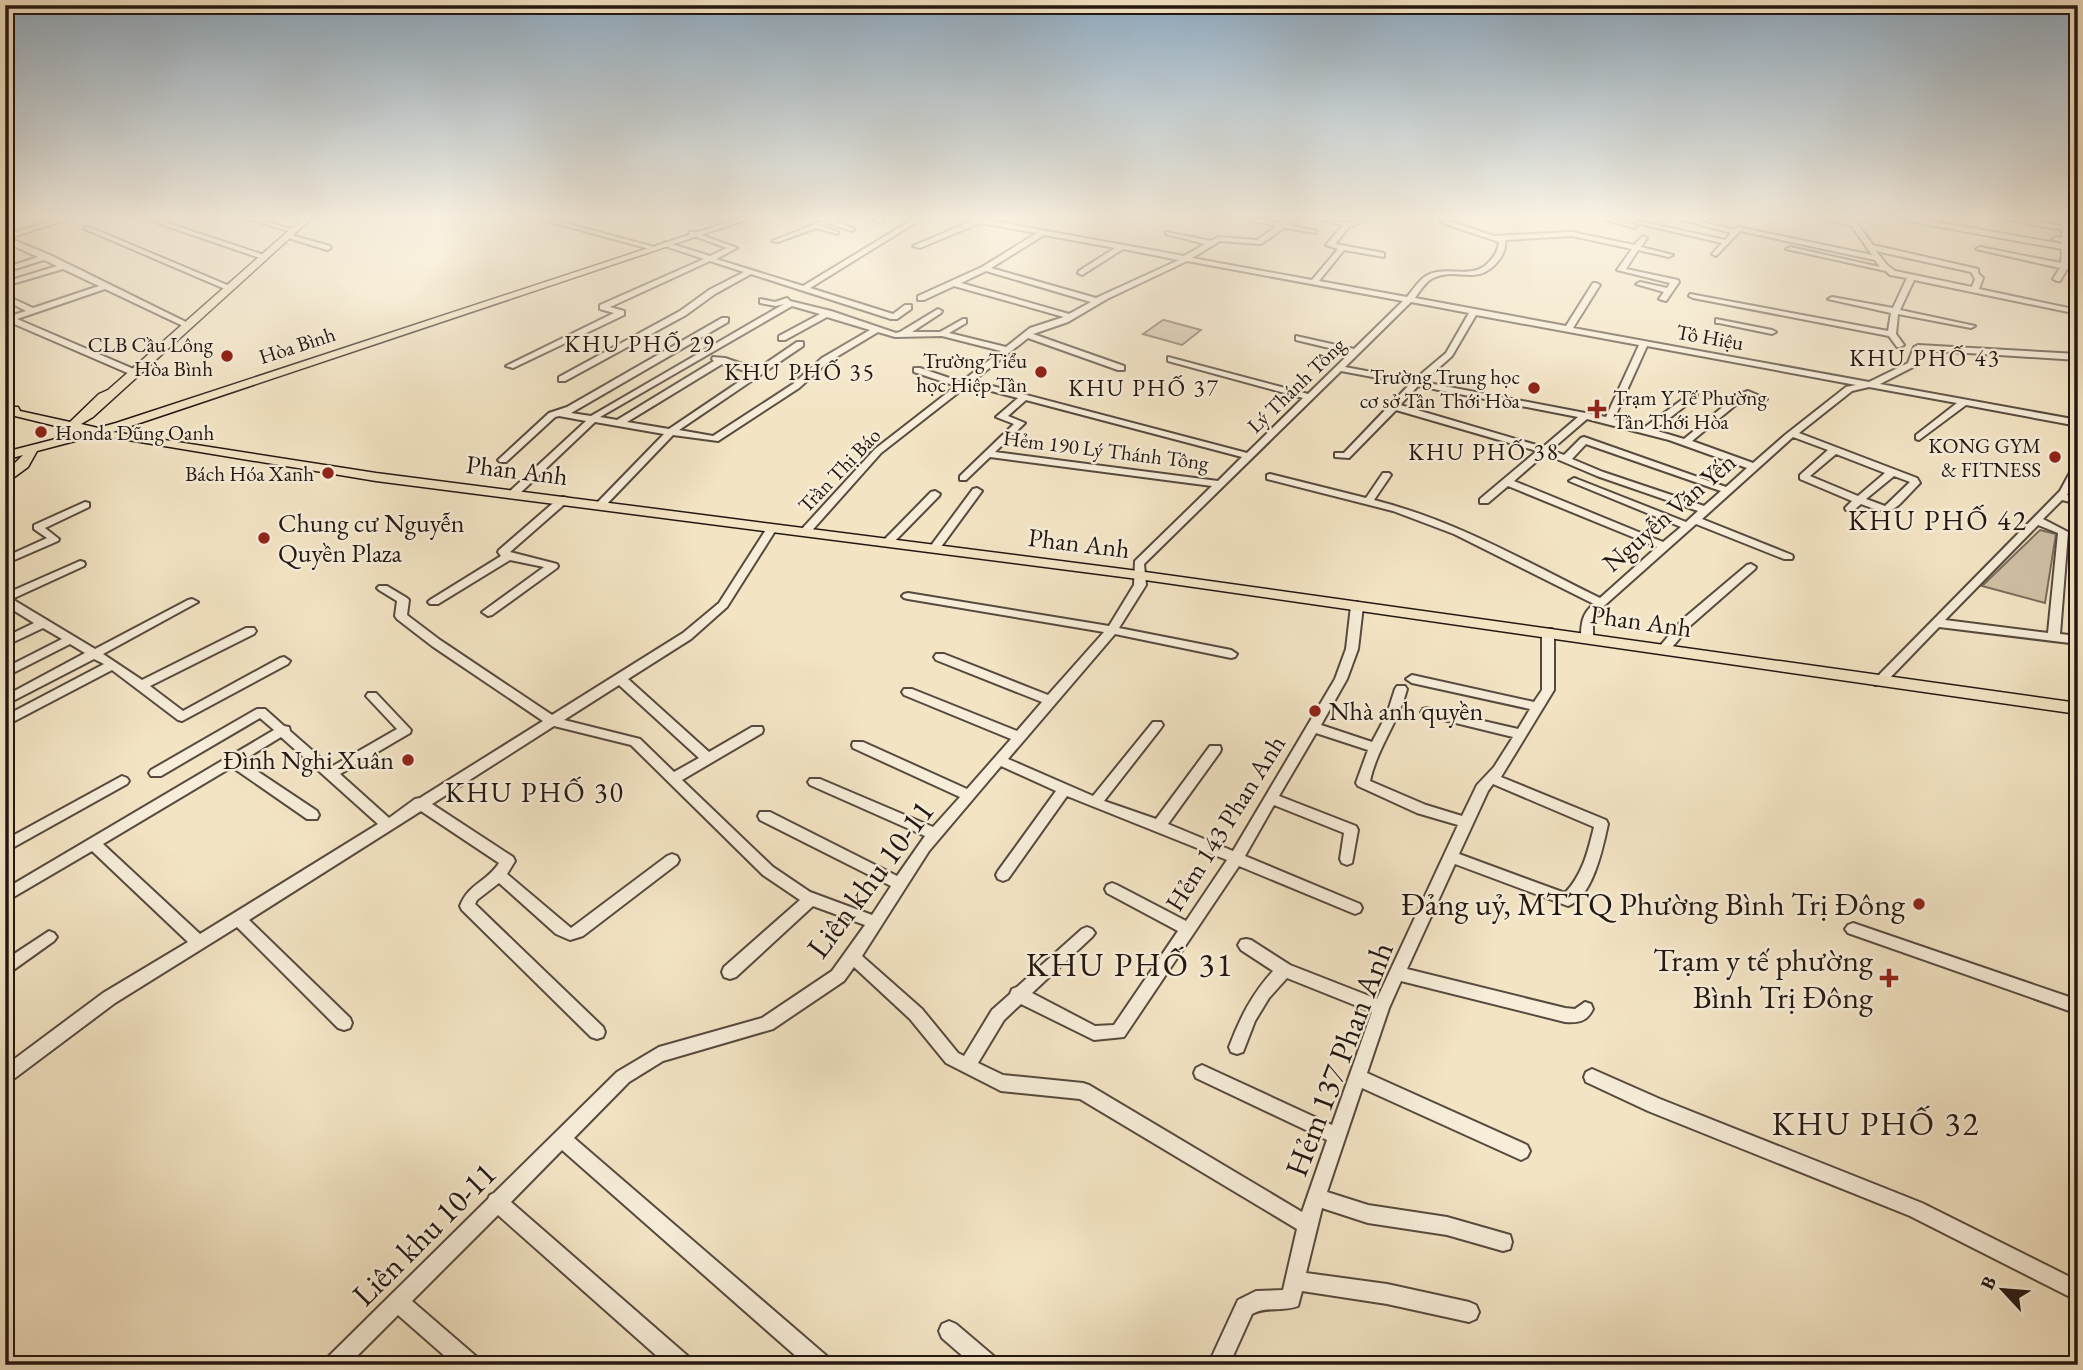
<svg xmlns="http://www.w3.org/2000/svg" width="2083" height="1370" font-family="'EB Garamond',serif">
<rect width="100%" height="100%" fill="#f3e4c4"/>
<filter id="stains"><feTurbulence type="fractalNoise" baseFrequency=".00286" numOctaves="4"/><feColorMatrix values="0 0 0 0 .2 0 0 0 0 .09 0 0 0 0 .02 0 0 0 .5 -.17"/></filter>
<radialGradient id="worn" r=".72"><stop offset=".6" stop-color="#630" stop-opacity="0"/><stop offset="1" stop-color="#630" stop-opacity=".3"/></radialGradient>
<g fill="#d0c1a6" stroke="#7a6c5c" stroke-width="2">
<polygon points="1163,320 1164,320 1201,330 1182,345 1143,334"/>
<polygon points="2040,530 2056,534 2045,603 1982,586"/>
</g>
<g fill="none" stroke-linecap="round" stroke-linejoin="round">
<defs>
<g id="minor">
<polygon points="62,218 72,218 9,238 50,255 190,324 183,326 105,289 17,319 136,370 136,374 130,374 5,320 5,315 10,316 26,311 5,300 5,295 33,308 99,286 63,269 5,286 5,282 57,266 44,260 5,272 5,268 38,257 5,242 5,235"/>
<polygon points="143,218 152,218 267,256 260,258"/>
<polygon points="245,218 255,218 297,231 292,232"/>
<polygon points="536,218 546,218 654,247 650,249"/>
<polygon points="831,218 840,218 835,221 855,229 852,231 829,223 822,226 838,232 838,234 816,228 778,242 772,241"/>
<polygon points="868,218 878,218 884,221 881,223"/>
<polygon points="915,218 923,218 810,288 893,314 905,305 911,305 911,309 897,319 891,319 751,274 715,294 686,315 565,381 559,381 559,377 680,311 709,290 744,272 710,261 610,307 624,311 624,315 513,368 506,366 614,313 600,309 600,305 704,259 665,246 665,242 710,256 727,248 689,234 689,232 693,232 737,248 716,259 803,286"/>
<path d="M 962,218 L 975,218 L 1184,256 L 1205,244 L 1166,234 L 1166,232 L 1211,241 L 1219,237 L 1257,240 L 1277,226 L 1250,220 L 1249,218 L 1282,223 L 1290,218 L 1297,218 L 1289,225 L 1316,231 L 1316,233 L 1284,228 L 1261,244 L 1220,241 L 1192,258 L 1312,280 L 1338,249 L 1326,245 L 1343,225 L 1315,218 C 1325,218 1342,224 1351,222 C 1358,221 1361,218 1368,218 L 1353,226 L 1349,227 L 1335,244 L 1384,253 L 1384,257 L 1344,250 L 1319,281 L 1407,297 C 1413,290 1418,281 1426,276 C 1446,264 1472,281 1489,262 C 1495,256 1498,251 1499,242 L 1440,222 L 1441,218 L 1447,218 L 1446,220 L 1494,236 L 1572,232 L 1634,245 L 1643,236 L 1647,238 L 1641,247 L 1673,255 L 1669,257 L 1638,250 L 1626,269 L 1678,280 L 1679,282 L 1666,301 L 1659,299 L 1664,292 L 1636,284 L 1640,282 L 1667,288 L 1670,283 L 1617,270 L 1632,249 L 1572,236 L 1505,240 C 1506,248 1504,253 1499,260 C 1477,288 1458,266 1433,278 C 1425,282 1420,291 1415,298 L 1566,326 L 1593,283 L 1596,283 L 1600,285 L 1573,328 L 1869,382 L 1908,363 L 1914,347 L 1918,345 L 2078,354 L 2078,360 L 1921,350 L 1915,366 L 1880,384 L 2078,420 L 2078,426 L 1966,405 L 1919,440 L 1916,439 L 1916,435 L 1957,403 L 1869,387 L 1852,391 L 1799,433 L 1917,478 L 1920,483 L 1918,485 C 1894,509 1895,518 1861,504 L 1854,510 L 1846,510 L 1845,508 L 1852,501 L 1800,479 L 1800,475 L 1828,450 L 1793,437 L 1702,519 L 1792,555 L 1793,557 L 1792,559 L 1784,559 L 1696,524 L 1596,613 L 1593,624 L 1593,638 L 1587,642 L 1581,638 C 1581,624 1582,613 1594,604 L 1454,534 L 1393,511 L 1267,479 L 1267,475 L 1270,474 L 1366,498 L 1383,473 L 1389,473 L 1391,475 L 1374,500 C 1454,520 1527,562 1600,598 L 1657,547 L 1508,486 L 1488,503 L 1480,503 L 1480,499 L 1537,451 L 1396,410 L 1349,458 L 1335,457 L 1335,453 L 1344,453 L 1410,384 L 1341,371 L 1144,564 L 1146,585 L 1119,628 L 1231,650 L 1237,654 L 1235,657 L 1231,658 L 1115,634 L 1008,759 L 1093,796 L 1153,722 L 1161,722 L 1163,725 L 1161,728 L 1104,801 L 1156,819 L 1210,746 L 1220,746 L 1221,749 L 1220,752 L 1168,824 L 1233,851 L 1335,679 L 1346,649 L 1351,606 L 1357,602 L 1363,606 L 1358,649 L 1347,679 L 1321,725 L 1372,742 L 1387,714 L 1395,689 L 1397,686 L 1405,686 L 1407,689 C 1399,721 1377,748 1370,781 L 1426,805 L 1462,816 L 1477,785 L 1494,767 L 1513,737 L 1423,715 L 1421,712 L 1423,709 L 1427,708 L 1518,729 L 1530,709 L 1412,683 L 1406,679 L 1412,675 L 1534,702 L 1542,690 L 1542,632 L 1544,629 L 1552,629 L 1554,632 L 1554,690 L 1501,777 L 1606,820 L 1608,824 C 1603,847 1593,897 1568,906 L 1455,864 L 1407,969 L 1565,1008 L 1575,1009 L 1585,1002 L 1591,1004 L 1593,1009 C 1587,1022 1578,1023 1565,1022 L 1401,981 L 1389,1008 L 1367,1073 L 1527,1145 L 1530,1151 L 1527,1157 L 1521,1160 L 1362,1088 L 1327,1192 L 1368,1205 L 1447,1217 L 1510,1235 L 1512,1242 L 1510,1249 L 1503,1251 L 1447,1235 L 1368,1223 L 1322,1208 L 1306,1273 L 1387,1284 L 1469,1302 L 1476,1305 L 1479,1312 L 1476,1319 L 1469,1322 L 1387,1304 L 1302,1291 L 1298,1306 C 1283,1312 1266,1306 1252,1314 L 1229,1365 L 1208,1365 L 1238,1300 L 1256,1291 L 1283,1290 L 1297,1229 L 1080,1099 L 1001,1091 L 946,1063 L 910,1019 L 854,967 L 844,981 L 773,1029 L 663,1061 L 629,1082 L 574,1138 L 829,1358 L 832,1365 L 806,1365 L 562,1150 L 511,1202 L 690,1358 L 693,1365 L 667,1365 L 498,1215 L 412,1301 L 478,1358 L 481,1365 L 455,1365 L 398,1315 L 348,1365 L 324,1365 L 327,1358 L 488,1199 L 490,1195 L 494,1193 L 617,1072 L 659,1047 L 762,1018 L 832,971 L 865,925 L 813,906 L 736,977 L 730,979 L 724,977 L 722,972 L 724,967 L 800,900 L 763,875 L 631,745 L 554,726 L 432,804 L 513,857 L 515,861 L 507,874 L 571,928 L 667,856 L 672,854 L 677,856 L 679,860 L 677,864 L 583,936 L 570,940 L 556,934 L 499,883 L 477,900 L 475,904 L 603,1027 L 605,1032 L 603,1037 L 597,1039 L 591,1037 L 462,910 L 460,906 C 469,883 487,882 499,863 L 421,811 L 249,920 L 350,1018 L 352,1023 L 350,1028 L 344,1030 L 338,1028 L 237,927 L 115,1003 L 11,1081 L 5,1084 L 5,1066 L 103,993 L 188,942 L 92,851 L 5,902 L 5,889 L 274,730 L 260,718 L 161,776 L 151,776 L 149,773 L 151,770 L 257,709 L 265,709 L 284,726 L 289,727 L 290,731 L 331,767 L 397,729 L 366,696 L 368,693 L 376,693 L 411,730 L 410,733 L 340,774 L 389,818 L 415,799 L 420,798 L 543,721 L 432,646 L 397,619 L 395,616 L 397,601 L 379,590 L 377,588 L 379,586 L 387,586 L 407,598 L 409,600 L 407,615 L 440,640 L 552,715 L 683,633 L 719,603 L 767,528 L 772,525 L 777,528 L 727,607 L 691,639 L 628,679 L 709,752 L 752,727 L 762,727 L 763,730 L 762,733 L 682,780 L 773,867 L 810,892 L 872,915 L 891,886 L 760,820 L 758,816 L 760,812 L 770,812 L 897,876 L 925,836 L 810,785 L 808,782 L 810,779 L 820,779 L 933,827 L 960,797 L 853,748 L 852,745 L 853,742 L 863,742 L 967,789 L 1011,739 L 904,695 L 902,692 L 904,689 L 912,689 L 1017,731 L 1042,702 L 936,660 L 934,657 L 936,654 L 944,654 L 1048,695 L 1104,632 L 908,599 L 904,598 L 902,596 L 904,594 L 908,593 L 1109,626 L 1134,585 L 1135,561 L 1212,486 L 990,457 L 966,480 L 960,480 L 960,476 L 1014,424 L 996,417 L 1018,398 L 968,385 L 881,453 L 808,535 L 800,535 L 799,533 L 800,531 L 875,449 L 956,386 L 914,372 L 914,368 L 920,368 L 961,382 L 1001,351 L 942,336 L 895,337 L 878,332 L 828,362 L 799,388 L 718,441 L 673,435 L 604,507 L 596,507 L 595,505 L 664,434 L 595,422 L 517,496 L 509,496 L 509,492 L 586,421 L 559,416 L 555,417 L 506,462 L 500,462 L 498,460 L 549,413 L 567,407 L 722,318 L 728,318 L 728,322 L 571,413 L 591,416 L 784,304 L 776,306 L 760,303 L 760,299 L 775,302 L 787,298 L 790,301 L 831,311 L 896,333 L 900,332 L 938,309 L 942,311 L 941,313 L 912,332 L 940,332 L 963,319 L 966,319 L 966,323 L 949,333 L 1006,347 L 1030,328 L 1064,317 L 954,286 L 924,300 L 918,300 L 918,296 L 982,267 L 1037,233 L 980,223 L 920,248 L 913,246 L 972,221 ZM 1044,235 L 1115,248 L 1079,271 L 1078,273 L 1082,275 L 1123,249 L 1179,260 L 1096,298 L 991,268 ZM 1187,261 L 1403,301 L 1354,349 L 1296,336 L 1296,340 L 1350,353 L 1308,394 L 1168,357 L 1168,361 L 1303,398 L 1247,453 L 973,381 L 1028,338 L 1118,370 L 1124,370 L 1124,366 L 1033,334 L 1068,322 L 1107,299 ZM 986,271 L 1091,302 L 1069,314 L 961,283 ZM 1411,302 L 1469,313 L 1446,353 L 1414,380 L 1345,367 ZM 792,306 L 820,314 L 779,336 L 779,340 L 785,340 L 827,317 L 870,330 L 822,358 L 793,384 L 713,436 L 679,430 L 803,346 L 803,342 L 797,342 L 757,369 L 725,358 L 713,357 L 712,359 L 714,361 L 617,420 L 600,417 ZM 1476,315 L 1639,345 L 1606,417 L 1423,382 L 1452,356 ZM 1647,346 L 1856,385 L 1846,387 L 1785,435 L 1753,463 L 1692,441 L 1743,399 L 1748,397 L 1763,402 L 1767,399 L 1748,391 L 1737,395 L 1684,439 L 1654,430 L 1697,397 L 1697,393 L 1691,393 L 1645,427 L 1614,419 ZM 722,364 L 752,373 L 669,429 L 627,422 ZM 1418,386 L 1578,417 L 1543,447 L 1400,405 ZM 1026,400 L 1242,457 L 1218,481 L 995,452 L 1025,423 L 1008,416 ZM 1587,419 L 1669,440 L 1747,468 L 1726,487 L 1584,437 L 1581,438 L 1564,455 L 1551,450 ZM 1586,444 L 1721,491 L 1704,506 L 1603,472 L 1572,459 ZM 1545,454 L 1597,476 L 1698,511 L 1686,522 L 1577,479 L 1574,478 L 1569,481 L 1681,527 L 1663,542 L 1514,481 ZM 1836,454 L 1885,473 L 1858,496 L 1810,476 ZM 1894,476 L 1910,482 L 1885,506 L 1866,499 ZM 619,685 L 699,758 L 674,772 L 640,739 L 564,720 ZM 1316,733 L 1368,750 L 1356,783 L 1358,786 L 1417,813 L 1458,825 L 1377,999 L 1290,965 L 1251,940 L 1246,939 L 1241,940 L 1238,945 L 1241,950 L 1273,971 C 1252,994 1240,1018 1229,1047 L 1231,1052 L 1237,1054 L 1243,1052 L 1255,1021 L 1269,998 L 1287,978 L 1372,1012 L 1332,1125 L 1202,1065 L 1196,1068 L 1194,1073 L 1196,1078 L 1327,1140 L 1302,1212 L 1089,1085 L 1083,1083 L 1003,1075 L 978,1063 L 1004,1020 L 1021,1004 L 1094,1040 L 1124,1037 L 1239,866 L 1350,912 L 1355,914 L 1360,912 L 1362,908 L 1360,904 L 1245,856 L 1274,805 L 1344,833 L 1340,859 L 1342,863 L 1347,865 L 1352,863 L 1358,830 L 1356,826 L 1279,796 ZM 281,737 L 378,824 L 200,934 L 103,844 L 232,767 L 307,819 L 317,819 L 319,815 L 317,811 L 242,761 ZM 1001,766 L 1056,791 L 998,871 L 996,875 L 998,879 L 1003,881 L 1008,879 L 1067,796 L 1227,860 L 1186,921 L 1117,885 L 1112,883 L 1107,885 L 1105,889 L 1107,893 L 1178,931 L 1114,1025 L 1095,1026 L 1032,993 L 1092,937 L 1095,933 L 1092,929 L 1087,927 L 1082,929 L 1017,987 L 1012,989 L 1010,994 L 992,1010 L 964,1056 L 958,1053 L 922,1009 L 862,956 L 929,851 ZM 1493,784 L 1594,827 C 1588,851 1583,874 1565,893 L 1459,854 L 1488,791 Z"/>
<polygon points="1599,218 1610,218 1637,226 1634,228"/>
<path d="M 1675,218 L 1686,218 L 1734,230 L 1738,227 L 1872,255 L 1852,226 L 1819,218 L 1849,221 L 1847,218 L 1853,218 L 1873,245 L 1978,269 L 1978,273 L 1983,278 L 1979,289 L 2078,310 L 2078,314 L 1914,280 L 1900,310 L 1975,326 L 1971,328 L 1898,314 L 1896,334 L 1904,345 L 1900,347 L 1897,347 L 1889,336 L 1693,298 L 1689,296 L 1690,294 L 1888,331 L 1891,313 L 1828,299 L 1832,297 L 1893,308 L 1907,278 L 1890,275 L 1886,271 L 1786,249 L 1790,247 L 1880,267 L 1875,260 L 1740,231 L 1716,256 L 1712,254 L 1722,243 L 1636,223 L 1639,221 L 1725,240 L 1731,233 ZM 1876,251 L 1971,272 L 1975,279 L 1972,287 L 1895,271 L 1887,265 Z"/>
<polygon points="1899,218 1913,218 2062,244 2062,242 2052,239 2056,237 2062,238 2062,230 1999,218 2013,218 2062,226 2063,218 2069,218 2069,227 2078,229 2078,233 2069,232 2069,239 2078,241 2078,245 2069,243 2069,265 2078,267 2078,271 2067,269 2060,281 2057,281 2053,279 2060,268 1976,249 1980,247 2061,263 2062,249 1902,220"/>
<polygon points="85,227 89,227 232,287 225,289 85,229"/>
<polygon points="287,234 330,246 331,248 327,250 285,237 285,235"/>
<polygon points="1716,319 1772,330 1776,332 1772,334 1719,323 1716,323"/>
<path d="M 2078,464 L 2078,476 L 2067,495 L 2078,498 L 2078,504 L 2062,500 L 2043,519 L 2068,532 L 2060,634 L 2078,636 L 2078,644 L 1939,627 L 1883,685 L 1875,685 L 1873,682 L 1875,679 L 2060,491 L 2073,467 ZM 2038,525 L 2058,533 L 2048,633 L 1945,620 Z"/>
<polygon points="977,488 982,491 938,551 930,551 929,549 930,547 973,489"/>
<polygon points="935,491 940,494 939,496 891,545 883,545 882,543 883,541 931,492"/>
<polygon points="563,497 567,498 567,502 510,552 557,564 558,566 557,568 492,615 488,616 482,612 544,567 510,560 438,604 430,604 428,602 430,600 501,556 498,552 499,550 559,498"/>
<polygon points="85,502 89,503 89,507 45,528 59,539 58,541 5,564 5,557 47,538 34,529 34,525"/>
<polygon points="80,561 84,562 85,564 84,566 12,599 95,649 188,600 192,599 198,602 103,654 142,680 246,628 254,628 256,631 254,634 150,686 183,711 280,658 284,657 290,661 288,664 182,721 178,720 112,670 5,726 5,716 104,664 94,659 5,705 5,696 85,653 70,644 5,677 5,668 62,639 43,628 5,646 5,637 34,623 5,605 5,594"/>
<polygon points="1751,564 1756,567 1755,569 1691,625 1668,652 1660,652 1658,649 1660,646 1683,619 1747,565"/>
<polygon points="122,776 127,778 129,781 127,784 5,852 5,840"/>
<polygon points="1853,923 2078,1000 2078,1014 1848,933 1845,929 1848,925"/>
<polygon points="49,931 54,933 57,937 54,941 5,976 5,960"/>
<polygon points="1592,1069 1660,1099 1922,1203 2078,1281 2078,1301 1910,1216 1648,1111 1586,1082 1584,1077 1586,1072"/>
<polygon points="949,1321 956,1324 996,1358 999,1365 973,1365 942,1338 939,1331 942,1324"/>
</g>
<polygon id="major" points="303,218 312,218 93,417 81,424 98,428 116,423 740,218 752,218 113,432 376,473 1138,571 2078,703 2078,714 1138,579 376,481 98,435 37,451 28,467 5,484 5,473 23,455 5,460 5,452 83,432 75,430 67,435 61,431 64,428 11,415 10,407 18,407 20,411 70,422 99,394 108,390"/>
</defs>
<use href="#minor" stroke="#574a3e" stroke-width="4"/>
<use href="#major" stroke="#231711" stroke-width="3"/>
<use href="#minor" fill="#f7edd9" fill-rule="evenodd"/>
<use href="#major" fill="#f3e4c4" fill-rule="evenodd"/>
</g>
<linearGradient id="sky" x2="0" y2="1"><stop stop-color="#90abc1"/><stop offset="0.53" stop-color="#faf3e4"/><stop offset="1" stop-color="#faf3e4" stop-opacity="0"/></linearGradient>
<rect width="2083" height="410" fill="url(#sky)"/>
<g fill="#8f2418" stroke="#f7edd9" stroke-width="2.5">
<circle cx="227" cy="356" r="7"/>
<circle cx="1041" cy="372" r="7"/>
<circle cx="1534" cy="388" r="7"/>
<path d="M1593.5 398.5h7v7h7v7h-7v7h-7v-7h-7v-7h7z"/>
<circle cx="41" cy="432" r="7"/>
<circle cx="2055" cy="457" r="7"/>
<circle cx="328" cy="473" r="7"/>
<circle cx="264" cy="538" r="7"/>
<circle cx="1315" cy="711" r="7"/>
<circle cx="408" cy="760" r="7"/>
<circle cx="1919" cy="904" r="7"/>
<path d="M1885.5 967.5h7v7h7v7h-7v7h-7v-7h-7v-7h7z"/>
</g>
<g text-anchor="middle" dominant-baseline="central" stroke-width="5" stroke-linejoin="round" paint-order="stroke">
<g font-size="21" fill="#231711" stroke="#f7edd9">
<text transform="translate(1710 337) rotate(10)">Tô Hiệu</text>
<text transform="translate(297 345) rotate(-18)">Hòa Bình</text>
<text transform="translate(1296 385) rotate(-44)">Lý Thánh Tông</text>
<text transform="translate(1106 450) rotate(7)">Hẻm 190 Lý Thánh Tông</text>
<text transform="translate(839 470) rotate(-46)">Trần Thị Báo</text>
</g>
<g font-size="21" fill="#231711" stroke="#f7edd9" text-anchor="end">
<text x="213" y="344">CLB Cầu Lông<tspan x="213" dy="24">Hòa Bình</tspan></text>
<text x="1027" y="360">Trường Tiểu<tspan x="1027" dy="24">học Hiệp Tân</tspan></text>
<text x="1520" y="376">Trường Trung học<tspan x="1520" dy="24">cơ sở Tân Thới Hòa</tspan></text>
<text x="1613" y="397" text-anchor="start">Trạm Y Tế Phường<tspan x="1613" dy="24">Tân Thới Hòa</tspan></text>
<text x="55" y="432" text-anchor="start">Honda Dũng Oanh</text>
<text x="2041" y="445">KONG GYM<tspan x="2041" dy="24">&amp; FITNESS</tspan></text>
<text x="314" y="473">Bách Hóa Xanh</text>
</g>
<g font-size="23" letter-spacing="2" fill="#231711" stroke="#f7edd9">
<text x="640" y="344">KHU PHỐ 29</text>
<text x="1925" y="358">KHU PHỐ 43</text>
<text x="800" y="372">KHU PHỐ 35</text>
<text x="1144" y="388">KHU PHỐ 37</text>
<text x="1484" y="452">KHU PHỐ 38</text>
</g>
<g font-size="26" fill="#231711" stroke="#f7edd9">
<text transform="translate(517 470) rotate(7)">Phan Anh</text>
<text transform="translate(1669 512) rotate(-41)">Nguyễn Văn Yến</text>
<text transform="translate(1079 543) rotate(7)">Phan Anh</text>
<text transform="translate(1641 621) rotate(8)">Phan Anh</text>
<text transform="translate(1225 823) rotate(-58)">Hẻm 143 Phan Anh</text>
</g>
<g font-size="26" fill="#231711" stroke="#f7edd9" text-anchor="start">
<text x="278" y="523">Chung cư Nguyễn<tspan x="278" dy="30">Quyền Plaza</tspan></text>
<text x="1329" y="711">Nhà anh quyền</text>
<text x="394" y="760" text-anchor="end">Đình Nghi Xuân</text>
</g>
<g font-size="28" letter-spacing="2" fill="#231711" stroke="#f7edd9">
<text x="1938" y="520">KHU PHỐ 42</text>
<text x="535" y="792">KHU PHỐ 30</text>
</g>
<g font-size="32" fill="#231711" stroke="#f7edd9">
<text transform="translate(870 879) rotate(-53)">Liên khu 10-11</text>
<text transform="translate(1339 1059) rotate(-69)">Hẻm 137 Phan Anh</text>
<text transform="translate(424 1234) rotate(-45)">Liên khu 10-11</text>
</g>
<g font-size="32" fill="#231711" stroke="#f7edd9" text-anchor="end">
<text x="1905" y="904">Đảng uỷ, MTTQ Phường Bình Trị Đông</text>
<text x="1873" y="960">Trạm y tế phường<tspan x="1873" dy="37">Bình Trị Đông</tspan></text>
</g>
<g font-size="33" letter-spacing="2" fill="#231711" stroke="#f7edd9">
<text x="1130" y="964">KHU PHỐ 31</text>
<text x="1876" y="1123">KHU PHỐ 32</text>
</g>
</g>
<rect width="2083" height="1370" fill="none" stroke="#f3e4c4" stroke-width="28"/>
<rect x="7" y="7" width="2069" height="1356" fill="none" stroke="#231711" stroke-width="3.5"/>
<rect x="14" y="14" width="2055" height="1342" fill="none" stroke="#231711" stroke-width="2"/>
<g transform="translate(2003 1290) rotate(296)" stroke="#f7edd9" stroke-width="5" paint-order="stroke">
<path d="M0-5L12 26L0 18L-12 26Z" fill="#231711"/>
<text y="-10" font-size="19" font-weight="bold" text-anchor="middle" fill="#231711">B</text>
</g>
<rect width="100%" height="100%" filter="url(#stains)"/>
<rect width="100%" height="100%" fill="url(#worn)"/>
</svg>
